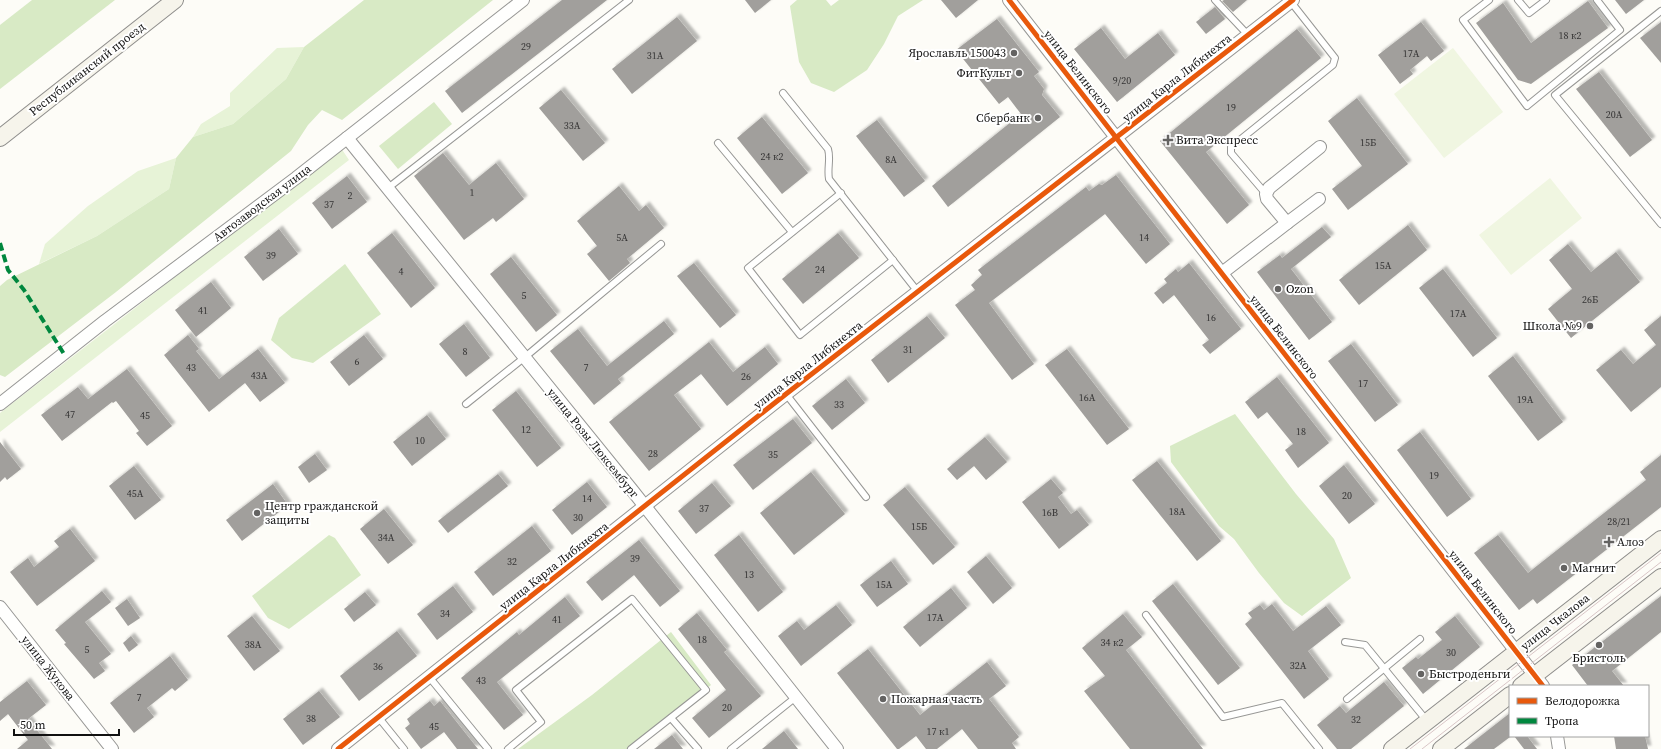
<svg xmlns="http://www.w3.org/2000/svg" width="1661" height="749" font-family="'Source Serif 4',serif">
<defs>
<filter id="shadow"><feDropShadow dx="3.5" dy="-3.5" stdDeviation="1" flood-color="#0004"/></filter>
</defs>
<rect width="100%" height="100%" fill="#fdfcf7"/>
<g fill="#e7f3d7">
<polygon points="304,47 286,79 233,124 193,137 201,124 230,106 230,93 277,48"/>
<polygon points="341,148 349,160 0,432 0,413"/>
<polygon points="176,158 169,189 97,236 39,264 45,244 88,206 138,171"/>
</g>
<g fill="#d8eac5">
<polygon points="32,0 115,0 0,89 0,25"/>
<polygon points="364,0 493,0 342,120 322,110 308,125 291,151 116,292 5,377 0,375 0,286 7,280 97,236 169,189 176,158 193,137 233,124 286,79 304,47"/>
<polygon points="797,0 826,0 831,6 839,0 923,0 898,16 884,44 867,70 834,92 811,83 799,62 790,6"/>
<polygon points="434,102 452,124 398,169 379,146"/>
<polygon points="345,264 381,314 313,363 292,358 271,340 279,318"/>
<polygon points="1235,414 1296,494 1334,539 1351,578 1302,616 1284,603 1259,573 1234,539 1219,526 1171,462 1170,446"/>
<polygon points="329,535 335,538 361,575 289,629 268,618 252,596"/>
<polygon points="671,632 711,685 632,749 518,749 592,695"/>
</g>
<g fill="#f0f6e1">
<polygon points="1453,48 1503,112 1444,158 1394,94"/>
<polygon points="1550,178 1582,218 1511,275 1479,235"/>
</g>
<g fill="#a19f9c" filter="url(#shadow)">
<polygon points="562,0 607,0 462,113 445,91"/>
<polygon points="745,0 771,0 755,13"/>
<polygon points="941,0 978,0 956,18"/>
<polygon points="1224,0 1247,0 1233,12 1222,1"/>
<polygon points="1615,0 1644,0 1626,14"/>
<polygon points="1588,1 1608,28 1531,84 1518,80 1476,23 1503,3 1531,43"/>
<polygon points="1215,7 1225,19 1206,34 1196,22"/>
<polygon points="677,17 697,41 632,94 612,69"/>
<polygon points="997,19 1039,72 1034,76 1044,89 1042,95 1060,117 948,207 932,186 1021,114 1008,97 999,104 956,50"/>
<polygon points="1421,22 1444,51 1431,61 1427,56 1410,70 1413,74 1400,84 1378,55"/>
<polygon points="1661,22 1661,63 1640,38"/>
<polygon points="1101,28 1125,59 1158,33 1175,55 1117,102 1074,49"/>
<polygon points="1297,29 1321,58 1206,152 1249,205 1227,224 1160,141"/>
<polygon points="1599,72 1652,140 1630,157 1576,89"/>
<polygon points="561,90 605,143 583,161 539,108"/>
<polygon points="1357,98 1408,164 1348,210 1332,189 1362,166 1328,121"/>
<polygon points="762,117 808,173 782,194 737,138"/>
<polygon points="877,120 925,181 904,197 856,136"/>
<polygon points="443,153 469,185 496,163 524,199 496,222 493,218 464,240 414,176"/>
<polygon points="1116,175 1170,244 1146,264 1105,214 989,303 1034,364 1012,380 955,305 975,290 971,285 982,275 978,270 1086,187 1089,191 1099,184 1102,185"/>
<polygon points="347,176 367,202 332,229 312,203"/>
<polygon points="619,186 639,211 646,205 664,228 627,259 630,263 609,281 587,254 597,246 577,221"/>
<polygon points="1408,225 1427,250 1359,305 1339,280"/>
<polygon points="1322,227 1331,237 1291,269 1332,322 1309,340 1257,272 1280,255 1282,258"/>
<polygon points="279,229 298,254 263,281 244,257"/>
<polygon points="392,233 435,288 411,308 367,253"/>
<polygon points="838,233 859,258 803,304 782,279"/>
<polygon points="1568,244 1591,272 1616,252 1640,282 1571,338 1548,309 1572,289 1549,260"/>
<polygon points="511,257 557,315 536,332 490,274"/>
<polygon points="694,263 736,315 720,328 677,276"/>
<polygon points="1189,263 1241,329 1210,354 1202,345 1209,340 1174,295 1163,304 1154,293 1167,283 1164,279 1176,269 1178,272"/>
<polygon points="1443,269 1497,338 1473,357 1419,288"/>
<polygon points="211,282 231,308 196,337 175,310"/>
<polygon points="927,316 945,338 888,383 871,360"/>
<polygon points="1661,316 1661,387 1631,412 1596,370 1621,350 1633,364 1656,345 1644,330"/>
<polygon points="664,321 674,334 618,379 621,383 594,405 550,351 578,329 607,366"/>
<polygon points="464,324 490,358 466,377 439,344"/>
<polygon points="188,335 199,349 196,351 219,379 258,349 285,383 260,402 245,383 209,412 164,355"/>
<polygon points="364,335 383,359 349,386 330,362"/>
<polygon points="709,342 733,372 765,347 778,364 727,406 701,374 674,395 701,429 649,471 609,422"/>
<polygon points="1351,344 1398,405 1375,422 1328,361"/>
<polygon points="1067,349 1129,429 1107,445 1045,365"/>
<polygon points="1513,356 1563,422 1538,441 1488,376"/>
<polygon points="127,369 172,426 147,446 136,433 139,431 116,401 113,403 112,402 62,441 41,415 78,387 88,399"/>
<polygon points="1277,377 1329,443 1298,468 1285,450 1293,444 1267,412 1258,419 1245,402"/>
<polygon points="846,379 865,403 832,430 812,406"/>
<polygon points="516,391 561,448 537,467 492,410"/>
<polygon points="427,415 446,439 412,466 393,442"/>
<polygon points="793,419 812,443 753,490 733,465"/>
<polygon points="1420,432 1471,499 1447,517 1397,450"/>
<polygon points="985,437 1007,462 986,480 974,466 957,480 947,469"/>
<polygon points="0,442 21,469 7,480 5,477 0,482"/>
<polygon points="315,454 327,470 309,483 298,467"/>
<polygon points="1661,455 1661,507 1537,604 1533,599 1519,610 1474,553 1498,535 1528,573 1646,480 1640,472"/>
<polygon points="1157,461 1221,541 1197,561 1132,480"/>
<polygon points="1344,465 1375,504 1349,524 1319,486"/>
<polygon points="134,466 161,500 135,520 109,486"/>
<polygon points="811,472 845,514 794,555 760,513"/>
<polygon points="498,474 508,486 448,533 438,521"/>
<polygon points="1051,479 1063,493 1058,497 1071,514 1077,510 1089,525 1059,549 1022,502"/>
<polygon points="587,482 607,507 572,535 552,510"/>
<polygon points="712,483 731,506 696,534 678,511"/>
<polygon points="273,484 288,505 242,541 226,520"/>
<polygon points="905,487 955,547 933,565 883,505"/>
<polygon points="384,509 413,545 388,564 360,529"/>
<polygon points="532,526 551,551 493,596 474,572"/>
<polygon points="70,529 95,561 37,606 10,572 28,558 34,567 59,547 54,541"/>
<polygon points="739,535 783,592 758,612 714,555"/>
<polygon points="639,540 680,591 660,607 634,575 602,601 586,582"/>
<polygon points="986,556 1012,588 993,604 967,572"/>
<polygon points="891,561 908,584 877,607 860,585"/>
<polygon points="1173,584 1240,668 1218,685 1152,601"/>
<polygon points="453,586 473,612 437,640 417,614"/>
<polygon points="951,588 967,608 920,647 903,627"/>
<polygon points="102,591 111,602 85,622 111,654 99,663 105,671 94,679 64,644 66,643 55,630"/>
<polygon points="365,592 376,605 354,622 344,609"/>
<polygon points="1661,596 1661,632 1612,671 1624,686 1588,686 1572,665"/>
<polygon points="565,597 580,616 497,682 523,715 504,730 461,678 517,632 519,635"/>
<polygon points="127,599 140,618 128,626 115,608"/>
<polygon points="1272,604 1293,631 1326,606 1341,625 1308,651 1329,679 1304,699 1245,624 1252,618 1248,613 1260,605 1264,610"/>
<polygon points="836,605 852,625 801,666 778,636 797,621 804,630"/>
<polygon points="697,613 727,650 724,652 761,696 709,738 692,718 726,690 678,629"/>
<polygon points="1123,614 1142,637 1126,650 1203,749 1130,749 1084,691 1105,676 1082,648"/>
<polygon points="252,616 280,651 254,671 227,636"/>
<polygon points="1455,616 1480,647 1423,694 1402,668 1416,657 1418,659 1442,640 1435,632"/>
<polygon points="397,631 417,656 359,701 340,676"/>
<polygon points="131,636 138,645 129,652 123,643"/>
<polygon points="868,649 920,715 987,662 1006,686 989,699 1019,737 1012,743 1016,749 978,749 962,729 937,749 926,749 916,736 899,749 897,749 837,673"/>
<polygon points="170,656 188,680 175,691 172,688 147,708 154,717 134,733 110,703"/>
<polygon points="27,681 46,705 28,719 52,749 17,749 28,740 8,714 0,721 0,702"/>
<polygon points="1384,682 1404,706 1351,749 1337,749 1317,725 1340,706 1346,713"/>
<polygon points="319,691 340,717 303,745 283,719"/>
<polygon points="430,701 434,706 440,701 478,749 457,749 444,732 421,749 405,728 410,724 407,719"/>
<polygon points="1510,713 1510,737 1494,749 1464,749"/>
<polygon points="784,731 798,749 762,749"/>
<polygon points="672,735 683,749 654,749"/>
<polygon points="1514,736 1527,736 1537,749 1524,749"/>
<polygon points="1614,736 1645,736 1648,749 1616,749"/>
</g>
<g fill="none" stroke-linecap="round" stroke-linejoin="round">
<defs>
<g id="lane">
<polyline points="1215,0 1248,35"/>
<polyline points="1489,0 1463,20 1527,106 1620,30 1597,0"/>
<polyline points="1518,0 1529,13 1546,0"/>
<polyline points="1661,11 1555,95 1661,224"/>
<path d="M 783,93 L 828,149 C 831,159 827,168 829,179 L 918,292"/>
<polyline points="718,143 792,232"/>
<polyline points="388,188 629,0"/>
<polyline points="841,193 748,268 800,335 893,260"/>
<polyline points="1266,194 1231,153 1231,147 1333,65 1335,58 1291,2"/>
<polyline points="786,394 866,497"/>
<polyline points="466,404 525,357 661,244"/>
<polyline points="1146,615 1223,717 1282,703 1319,749"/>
<polyline points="1345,642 1365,645 1427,721"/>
<polyline points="430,678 488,749"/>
<polyline points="1347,699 1420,639"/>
<polyline points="379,718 404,749"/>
<polyline points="671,718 698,749"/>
<polyline points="508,749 541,722 516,690 632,599 706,690 631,749"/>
<polyline points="731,749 796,697"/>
</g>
<g id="street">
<polyline points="1009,0 1543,686"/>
<polyline points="347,138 632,490 837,749"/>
<polyline points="1319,199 1287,223 1267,199 1266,194 1269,188 1320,147"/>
<polyline points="1222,273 1287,223"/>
<polyline points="0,404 105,321 296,178 523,0"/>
<polyline points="0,607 112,749"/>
<polyline points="1557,736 1559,749"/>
<polyline points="338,749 786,394 1293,0"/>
</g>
<g id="secondary">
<polyline points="0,138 175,0"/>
<polyline points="1521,686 1661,577"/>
<polyline points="1392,749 1661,539"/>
<polyline points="1441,749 1510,695"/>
</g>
</defs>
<use href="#lane" stroke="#979795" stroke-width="8"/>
<use href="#street" stroke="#979795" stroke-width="14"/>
<use href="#secondary" stroke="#8e8d8b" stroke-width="18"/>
<use href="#lane" stroke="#fffffe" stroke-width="6"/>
<use href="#street" stroke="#fffffe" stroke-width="12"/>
<use href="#secondary" stroke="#f6f4eb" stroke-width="16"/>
<g stroke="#d9c6c7" stroke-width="1">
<polyline points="1410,749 1661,553"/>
<polyline points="1422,749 1661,562"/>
</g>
<polyline stroke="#00873e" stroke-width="4" stroke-dasharray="8 4" stroke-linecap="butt" points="0,243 8,270 24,290 64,354"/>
<defs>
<g id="cycleway">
<polyline points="1009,0 1543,686"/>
<polyline points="338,749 786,394 1293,0"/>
</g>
</defs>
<use href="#cycleway" stroke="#fff" stroke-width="8"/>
<use href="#cycleway" stroke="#e8590c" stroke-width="5"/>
</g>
<g fill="#646362" stroke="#fff" stroke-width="1.5">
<circle cx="1014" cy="53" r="4"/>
<circle cx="1019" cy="73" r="4"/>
<circle cx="1038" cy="118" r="4"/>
<path d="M1166 134h4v4h4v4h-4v4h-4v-4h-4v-4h4z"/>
<circle cx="1278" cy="289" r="4"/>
<circle cx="1590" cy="326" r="4"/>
<circle cx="257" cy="513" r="4"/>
<path d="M1607 536h4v4h4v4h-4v4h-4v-4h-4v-4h4z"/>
<circle cx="1564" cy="568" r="4"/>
<circle cx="1599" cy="645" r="4"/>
<circle cx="1421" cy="674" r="4"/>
<circle cx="883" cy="699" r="4"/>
</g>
<g text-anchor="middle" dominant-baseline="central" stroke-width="4" stroke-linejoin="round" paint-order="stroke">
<g font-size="10" fill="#353434">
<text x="1570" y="35">18 к2</text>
<text x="526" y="46">29</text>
<text x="1411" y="53">17А</text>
<text x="655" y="55">31А</text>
<text x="1122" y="80">9/20</text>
<text x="1231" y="107">19</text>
<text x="1614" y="114">20А</text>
<text x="572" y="125">33А</text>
<text x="1368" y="142">15Б</text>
<text x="772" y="156">24 к2</text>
<text x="891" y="159">8А</text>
<text x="472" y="192">1</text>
<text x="350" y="195">2</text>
<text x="329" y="204">37</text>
<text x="622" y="237">5А</text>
<text x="1144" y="237">14</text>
<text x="271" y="255">39</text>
<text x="1383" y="265">15А</text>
<text x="820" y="269">24</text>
<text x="401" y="271">4</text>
<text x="524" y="295">5</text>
<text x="1590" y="299">26Б</text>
<text x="203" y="310">41</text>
<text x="1458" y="313">17А</text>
<text x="1211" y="317">16</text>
<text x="908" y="349">31</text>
<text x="465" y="351">8</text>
<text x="357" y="361">6</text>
<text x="191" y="367">43</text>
<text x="586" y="367">7</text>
<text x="259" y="375">43А</text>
<text x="746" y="376">26</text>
<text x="1363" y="383">17</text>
<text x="1087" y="397">16А</text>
<text x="1525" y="399">19А</text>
<text x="839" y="404">33</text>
<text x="70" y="414">47</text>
<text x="145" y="415">45</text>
<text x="526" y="429">12</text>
<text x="1301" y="431">18</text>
<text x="420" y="440">10</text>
<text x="653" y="453">28</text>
<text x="773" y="454">35</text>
<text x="1434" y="475">19</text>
<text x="135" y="493">45А</text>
<text x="1347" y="495">20</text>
<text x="587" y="498">14</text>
<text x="704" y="508">37</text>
<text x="1177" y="511">18А</text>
<text x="1050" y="512">16В</text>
<text x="578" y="517">30</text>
<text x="1619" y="521">28/21</text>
<text x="919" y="526">15Б</text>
<text x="386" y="537">34А</text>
<text x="635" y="558">39</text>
<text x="512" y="561">32</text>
<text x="749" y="574">13</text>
<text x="884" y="584">15А</text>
<text x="445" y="613">34</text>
<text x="935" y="617">17А</text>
<text x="557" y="619">41</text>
<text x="702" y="639">18</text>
<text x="1112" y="642">34 к2</text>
<text x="253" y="644">38А</text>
<text x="87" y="649">5</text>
<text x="1451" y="652">30</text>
<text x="1298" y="665">32А</text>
<text x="378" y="666">36</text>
<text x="481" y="680">43</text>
<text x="139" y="697">7</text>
<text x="727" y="707">20</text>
<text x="311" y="718">38</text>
<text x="1356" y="719">32</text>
<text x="434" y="726">45</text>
<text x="938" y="731">17 к1</text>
</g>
<g font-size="12" fill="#111" stroke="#fff" text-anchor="start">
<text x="1006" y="53" text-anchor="end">Ярославль 150043</text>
<text x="1011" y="73" text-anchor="end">ФитКульт</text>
<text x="1030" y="118" text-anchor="end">Сбербанк</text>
<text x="1176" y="140">Вита Экспресс</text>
<text x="1286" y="289">Ozon</text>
<text x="1582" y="326" text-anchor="end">Школа №9</text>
<text x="265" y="506">Центр гражданской<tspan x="265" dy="14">защиты</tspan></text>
<text x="1617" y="542">Алоэ</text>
<text x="1572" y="568">Магнит</text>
<text x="1599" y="658" text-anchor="middle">Бристоль</text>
<text x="1429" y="674">Быстроденьги</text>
<text x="891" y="699">Пожарная часть</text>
</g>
<g font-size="12" fill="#111" stroke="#fff">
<text transform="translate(87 69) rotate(-38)">Республиканский проезд</text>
<text transform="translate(1078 72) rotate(52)">улица Белинского</text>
<text transform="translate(1177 78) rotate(-38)">улица Карла Либкнехта</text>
<text transform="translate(262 203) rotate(-37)">Автозаводская улица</text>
<text transform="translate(1284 337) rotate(52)">улица Белинского</text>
<text transform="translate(808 365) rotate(-38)">улица Карла Либкнехта</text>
<text transform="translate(593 443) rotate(51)">улица Розы Люксембург</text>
<text transform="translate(554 566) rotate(-38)">улица Карла Либкнехта</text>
<text transform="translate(1483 592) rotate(52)">улица Белинского</text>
<text transform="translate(1555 622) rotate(-38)">улица Чкалова</text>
<text transform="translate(48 668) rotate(52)">улица Жукова</text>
</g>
</g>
<rect x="1509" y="685" width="140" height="52" fill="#ffffff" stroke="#a0a0a0"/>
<rect x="1517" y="698" width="20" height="6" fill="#e8590c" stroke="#a0a0a0"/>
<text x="1545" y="705" font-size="12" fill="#111111">Велодорожка</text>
<rect x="1517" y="718" width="20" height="6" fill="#00873e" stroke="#a0a0a0"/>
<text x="1545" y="725" font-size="12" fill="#111111">Тропа</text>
<path d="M14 729v6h105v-6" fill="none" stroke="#111111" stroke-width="2"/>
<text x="20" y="729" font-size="12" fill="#111111" stroke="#ffffff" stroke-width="3" paint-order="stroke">50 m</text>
</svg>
